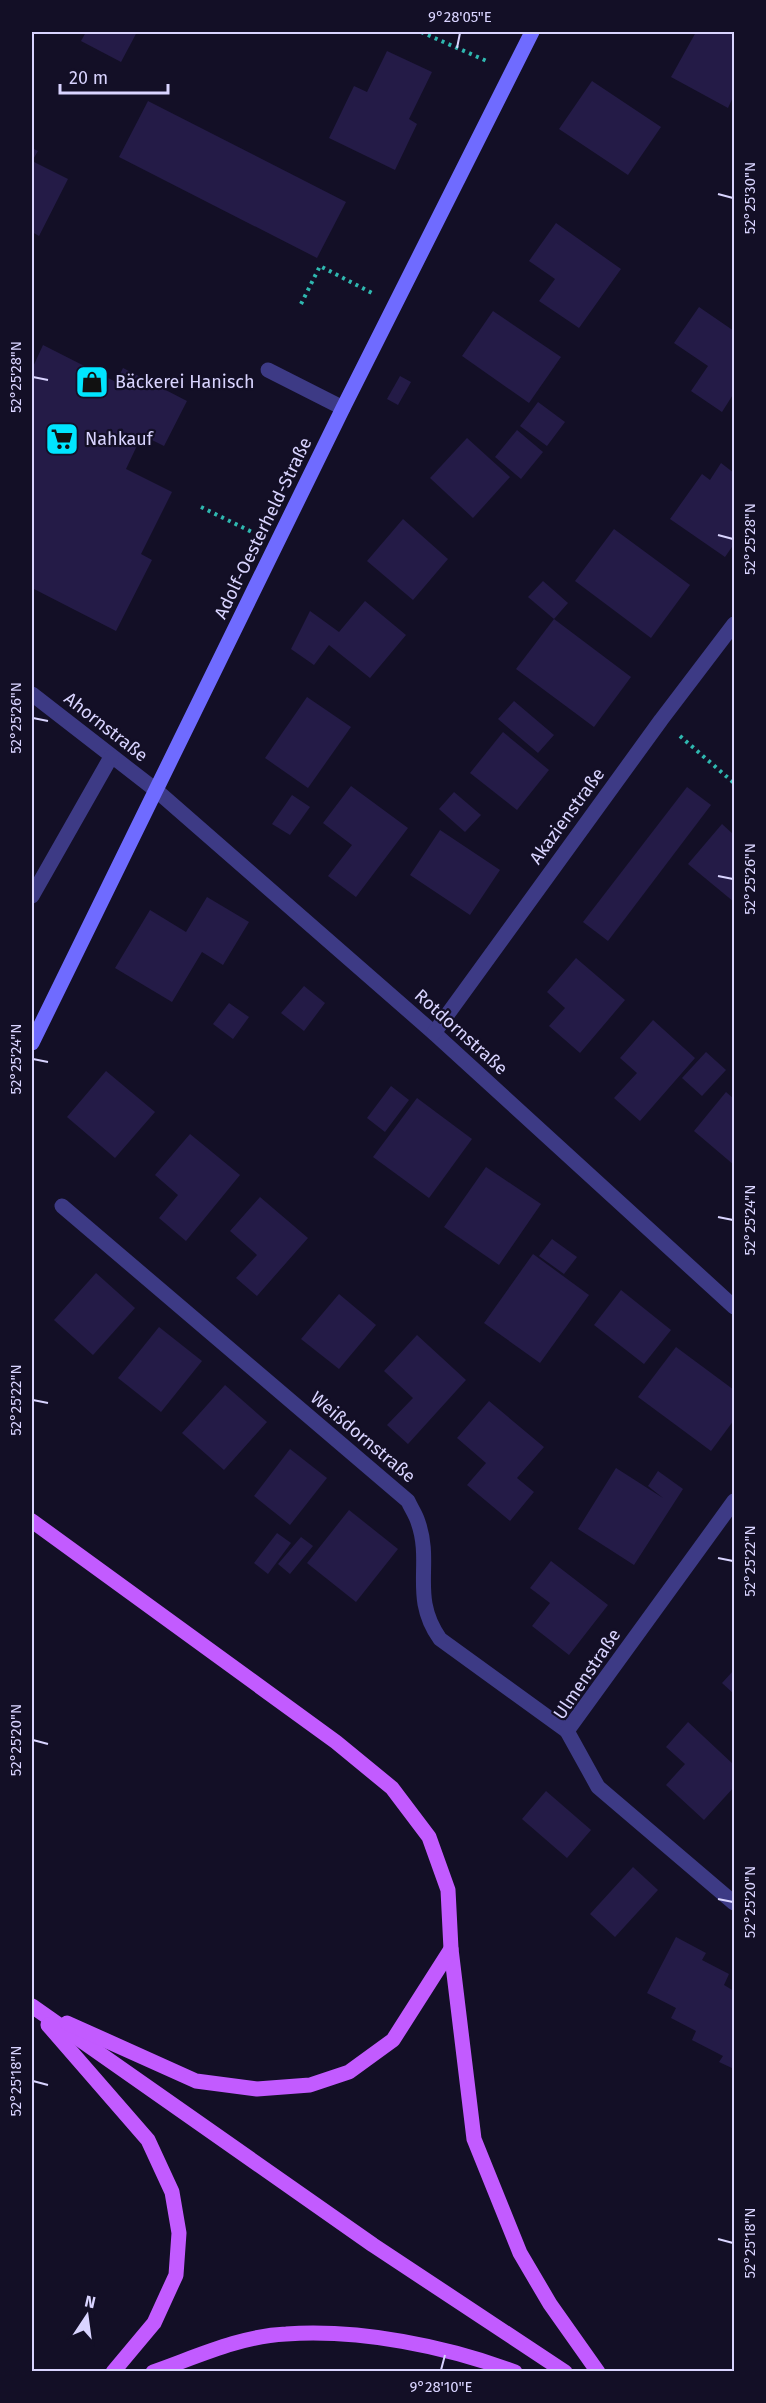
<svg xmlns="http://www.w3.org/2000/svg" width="766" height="2403" font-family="'Fira Sans',sans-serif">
<rect width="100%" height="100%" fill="#130f26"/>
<g fill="#241b47">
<polygon points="86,32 137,32 121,62 81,41"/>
<polygon points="696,32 734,32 734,95 728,108 671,77"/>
<polygon points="387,51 432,72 409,119 417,124 395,170 329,138 354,86 367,92"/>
<polygon points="592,81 661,127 628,175 559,129"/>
<polygon points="148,101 346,202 317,258 119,157"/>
<polygon points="32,148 38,151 32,161 68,179 39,236 32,232"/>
<polygon points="556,223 621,269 579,328 539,301 555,279 529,261"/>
<polygon points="699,307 734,331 734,393 722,412 691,391 708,366 674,343"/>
<polygon points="493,311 561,357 529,403 462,356"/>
<polygon points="43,345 116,382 123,368 187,401 164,446 142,435 126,469 172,492 141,554 152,560 116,631 32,588 32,369"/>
<polygon points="400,376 411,382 398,405 387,399"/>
<polygon points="538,402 565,422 547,446 520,426"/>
<polygon points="517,430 543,452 521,479 495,457"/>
<polygon points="467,438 510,477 473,518 430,478"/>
<polygon points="721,463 734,473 734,544 725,557 670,519 702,474 710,480"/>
<polygon points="403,519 448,559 413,600 367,561"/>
<polygon points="614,529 690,585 651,638 575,581"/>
<polygon points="543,581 568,603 554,619 528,597"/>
<polygon points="365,601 406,635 370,678 329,645 314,665 291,649 310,611 339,632"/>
<polygon points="554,619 631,677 594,727 516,669"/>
<polygon points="307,697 351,727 308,788 265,758"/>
<polygon points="514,701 554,735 538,753 498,719"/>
<polygon points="503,732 549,770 517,810 470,773"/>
<polygon points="351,786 408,828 356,897 328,876 352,845 323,823"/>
<polygon points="687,787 711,805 608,941 583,922"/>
<polygon points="454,792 481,815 465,832 439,809"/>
<polygon points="292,795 310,807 290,835 272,824"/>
<polygon points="722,824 734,835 734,902 688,864"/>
<polygon points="440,830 500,870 470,915 410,875"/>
<polygon points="207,897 249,922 223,965 202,952 172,1002 115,968 150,910 186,932"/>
<polygon points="576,958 625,1000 580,1053 549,1026 565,1008 547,992"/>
<polygon points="304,986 325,1003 304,1031 281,1013"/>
<polygon points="229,1003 249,1017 233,1039 213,1024"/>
<polygon points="653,1020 695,1058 640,1121 614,1098 637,1073 620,1058"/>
<polygon points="706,1052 726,1070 702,1096 682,1078"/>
<polygon points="106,1071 155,1112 115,1158 67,1117"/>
<polygon points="391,1086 409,1100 385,1132 367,1118"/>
<polygon points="726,1092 734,1099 734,1165 694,1131"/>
<polygon points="417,1098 472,1139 429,1198 373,1157"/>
<polygon points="190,1134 240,1175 186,1241 159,1218 178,1195 155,1175"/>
<polygon points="486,1167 541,1204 499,1265 444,1227"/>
<polygon points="260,1197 308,1238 257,1296 236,1278 257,1255 230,1231"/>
<polygon points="552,1239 577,1257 564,1274 539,1256"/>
<polygon points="533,1254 589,1295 540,1363 484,1323"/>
<polygon points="96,1273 135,1308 93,1355 54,1320"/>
<polygon points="621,1290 671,1330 644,1364 594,1325"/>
<polygon points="339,1294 376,1325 339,1369 301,1339"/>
<polygon points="159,1327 202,1361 161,1412 118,1378"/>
<polygon points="417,1335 466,1380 408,1444 387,1425 413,1398 384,1371"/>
<polygon points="676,1347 734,1390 734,1420 711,1451 638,1397"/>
<polygon points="225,1385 267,1422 224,1470 182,1433"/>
<polygon points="489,1401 544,1447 517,1478 534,1492 510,1521 467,1485 486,1463 457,1438"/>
<polygon points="290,1449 327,1478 290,1525 254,1496"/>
<polygon points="616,1468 663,1498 648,1486 658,1471 683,1489 634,1565 578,1529"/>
<polygon points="349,1510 398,1549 356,1602 307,1563"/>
<polygon points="277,1533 291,1543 268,1574 254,1563"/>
<polygon points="301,1537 313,1546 290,1574 278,1564"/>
<polygon points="551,1561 608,1605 569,1655 532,1626 550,1603 530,1588"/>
<polygon points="734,1670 734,1694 722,1683"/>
<polygon points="688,1722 734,1765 734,1787 704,1820 666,1785 685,1764 666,1747"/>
<polygon points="546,1791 591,1830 567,1858 522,1819"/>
<polygon points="633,1867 658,1890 615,1937 590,1914"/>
<polygon points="676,1937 706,1953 702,1960 729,1974 724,1985 734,1991 734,2069 719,2062 723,2056 692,2040 696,2031 671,2018 676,2008 647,1993"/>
</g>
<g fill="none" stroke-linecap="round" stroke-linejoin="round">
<g stroke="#2fb8b0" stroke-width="4" stroke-dasharray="3 4.5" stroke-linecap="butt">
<polyline points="421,32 489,62"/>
<polyline points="301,304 320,266 372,293"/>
<polyline points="201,507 254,533"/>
<polyline points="680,736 734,783"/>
</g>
<polyline stroke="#3d3a85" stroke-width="15" points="268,370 343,408"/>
<g stroke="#3d3a85" stroke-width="15">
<polyline points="32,694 157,791 434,1033 734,1307"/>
<polyline points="32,896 111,757"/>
<polyline points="434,1033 661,720 734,624"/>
<path d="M 62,1206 L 408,1501 C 411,1508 416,1515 418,1522 C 433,1564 410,1597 440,1639 L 567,1731"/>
<polyline points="734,1501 567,1731 598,1787 734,1903"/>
</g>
<polyline stroke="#6f6bff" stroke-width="15" points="32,1043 343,408 532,32"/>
<g stroke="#c25bff" stroke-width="15">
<polyline points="32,1521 336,1742 392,1788 429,1837 448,1890 451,1949 474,2139 520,2253 550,2304 598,2372"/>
<polyline points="32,2006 373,2245 565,2372"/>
<polyline points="67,2023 196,2081 257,2089 310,2085 349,2072 393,2040 451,1949"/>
<polyline points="48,2025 148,2140 172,2192 179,2233 176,2275 154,2323 113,2372"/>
<path d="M 153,2372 C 196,2357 240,2336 286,2334 C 360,2329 446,2346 515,2372"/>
</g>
</g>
<path fill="none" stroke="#d9d4ff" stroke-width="2" d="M 457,48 L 460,33M 718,194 L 733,198M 33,377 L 48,380M 718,535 L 733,539M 33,718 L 48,721M 718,876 L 733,879M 33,1059 L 48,1062M 718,1217 L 733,1220M 33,1400 L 48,1403M 718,1558 L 733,1561M 33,1740 L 48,1744M 718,1899 L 733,1902M 33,2081 L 48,2085M 718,2239 L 733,2243M 441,2370 L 445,2355"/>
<defs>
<symbol id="shop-square" viewBox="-11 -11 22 22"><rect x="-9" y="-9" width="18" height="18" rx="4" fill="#00e5ff" stroke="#130f26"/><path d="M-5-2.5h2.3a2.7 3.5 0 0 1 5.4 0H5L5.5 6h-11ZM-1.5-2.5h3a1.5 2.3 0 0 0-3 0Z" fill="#111"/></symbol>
<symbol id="supermarket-square" viewBox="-11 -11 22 22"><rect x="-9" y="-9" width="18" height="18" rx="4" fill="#00e5ff" stroke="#130f26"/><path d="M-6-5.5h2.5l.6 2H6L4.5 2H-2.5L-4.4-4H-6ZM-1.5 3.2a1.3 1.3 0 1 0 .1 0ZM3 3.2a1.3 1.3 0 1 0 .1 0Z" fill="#111"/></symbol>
</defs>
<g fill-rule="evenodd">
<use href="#shop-square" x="73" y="363" width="38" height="38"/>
<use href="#supermarket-square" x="43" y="420" width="38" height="38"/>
</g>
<g text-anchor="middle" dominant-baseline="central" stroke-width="4.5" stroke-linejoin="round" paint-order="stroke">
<g font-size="18" fill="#d9d4ff" stroke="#130f26" text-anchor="start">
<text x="115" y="382">Bäckerei Hanisch</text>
<text x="85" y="439">Nahkauf</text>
</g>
<g font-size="18" fill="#d9d4ff" stroke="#130f26">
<text transform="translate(263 528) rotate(-64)">Adolf-Oesterheld-Straße</text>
<text transform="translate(106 727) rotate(38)">Ahornstraße</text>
<text transform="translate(567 816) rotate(-54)">Akazienstraße</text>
<text transform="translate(461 1032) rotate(42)">Rotdornstraße</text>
<text transform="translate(363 1437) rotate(40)">Weißdornstraße</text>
<text transform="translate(587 1674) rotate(-56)">Ulmenstraße</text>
</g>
</g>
<rect width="766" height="2403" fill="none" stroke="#130f26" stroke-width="66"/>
<g transform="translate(87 2316) rotate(13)" stroke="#130f26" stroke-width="4.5" paint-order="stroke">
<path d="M0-4.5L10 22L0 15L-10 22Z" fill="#d9d4ff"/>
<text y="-9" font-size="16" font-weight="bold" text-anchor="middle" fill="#d9d4ff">N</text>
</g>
<path d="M60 84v9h108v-9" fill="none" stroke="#d9d4ff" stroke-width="3"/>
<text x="69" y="84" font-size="18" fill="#d9d4ff" stroke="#130f26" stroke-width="4.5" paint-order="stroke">20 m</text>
<rect x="33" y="33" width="700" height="2337" fill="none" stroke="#d9d4ff" stroke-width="2"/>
<g font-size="15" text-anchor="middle" fill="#d9d4ff">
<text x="460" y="22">9°28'05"E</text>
<text transform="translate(750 198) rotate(-90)" y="5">52°25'30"N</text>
<text transform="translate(16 377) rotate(-90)" y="5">52°25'28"N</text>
<text transform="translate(750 539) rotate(-90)" y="5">52°25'28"N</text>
<text transform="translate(16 718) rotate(-90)" y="5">52°25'26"N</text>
<text transform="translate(750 879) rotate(-90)" y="5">52°25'26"N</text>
<text transform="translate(16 1059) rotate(-90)" y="5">52°25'24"N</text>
<text transform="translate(750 1220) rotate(-90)" y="5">52°25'24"N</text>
<text transform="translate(16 1400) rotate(-90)" y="5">52°25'22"N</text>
<text transform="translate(750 1561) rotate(-90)" y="5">52°25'22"N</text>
<text transform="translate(16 1740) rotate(-90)" y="5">52°25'20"N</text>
<text transform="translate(750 1902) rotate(-90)" y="5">52°25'20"N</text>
<text transform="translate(16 2081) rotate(-90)" y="5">52°25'18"N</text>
<text transform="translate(750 2243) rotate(-90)" y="5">52°25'18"N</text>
<text x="441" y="2392">9°28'10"E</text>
</g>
</svg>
